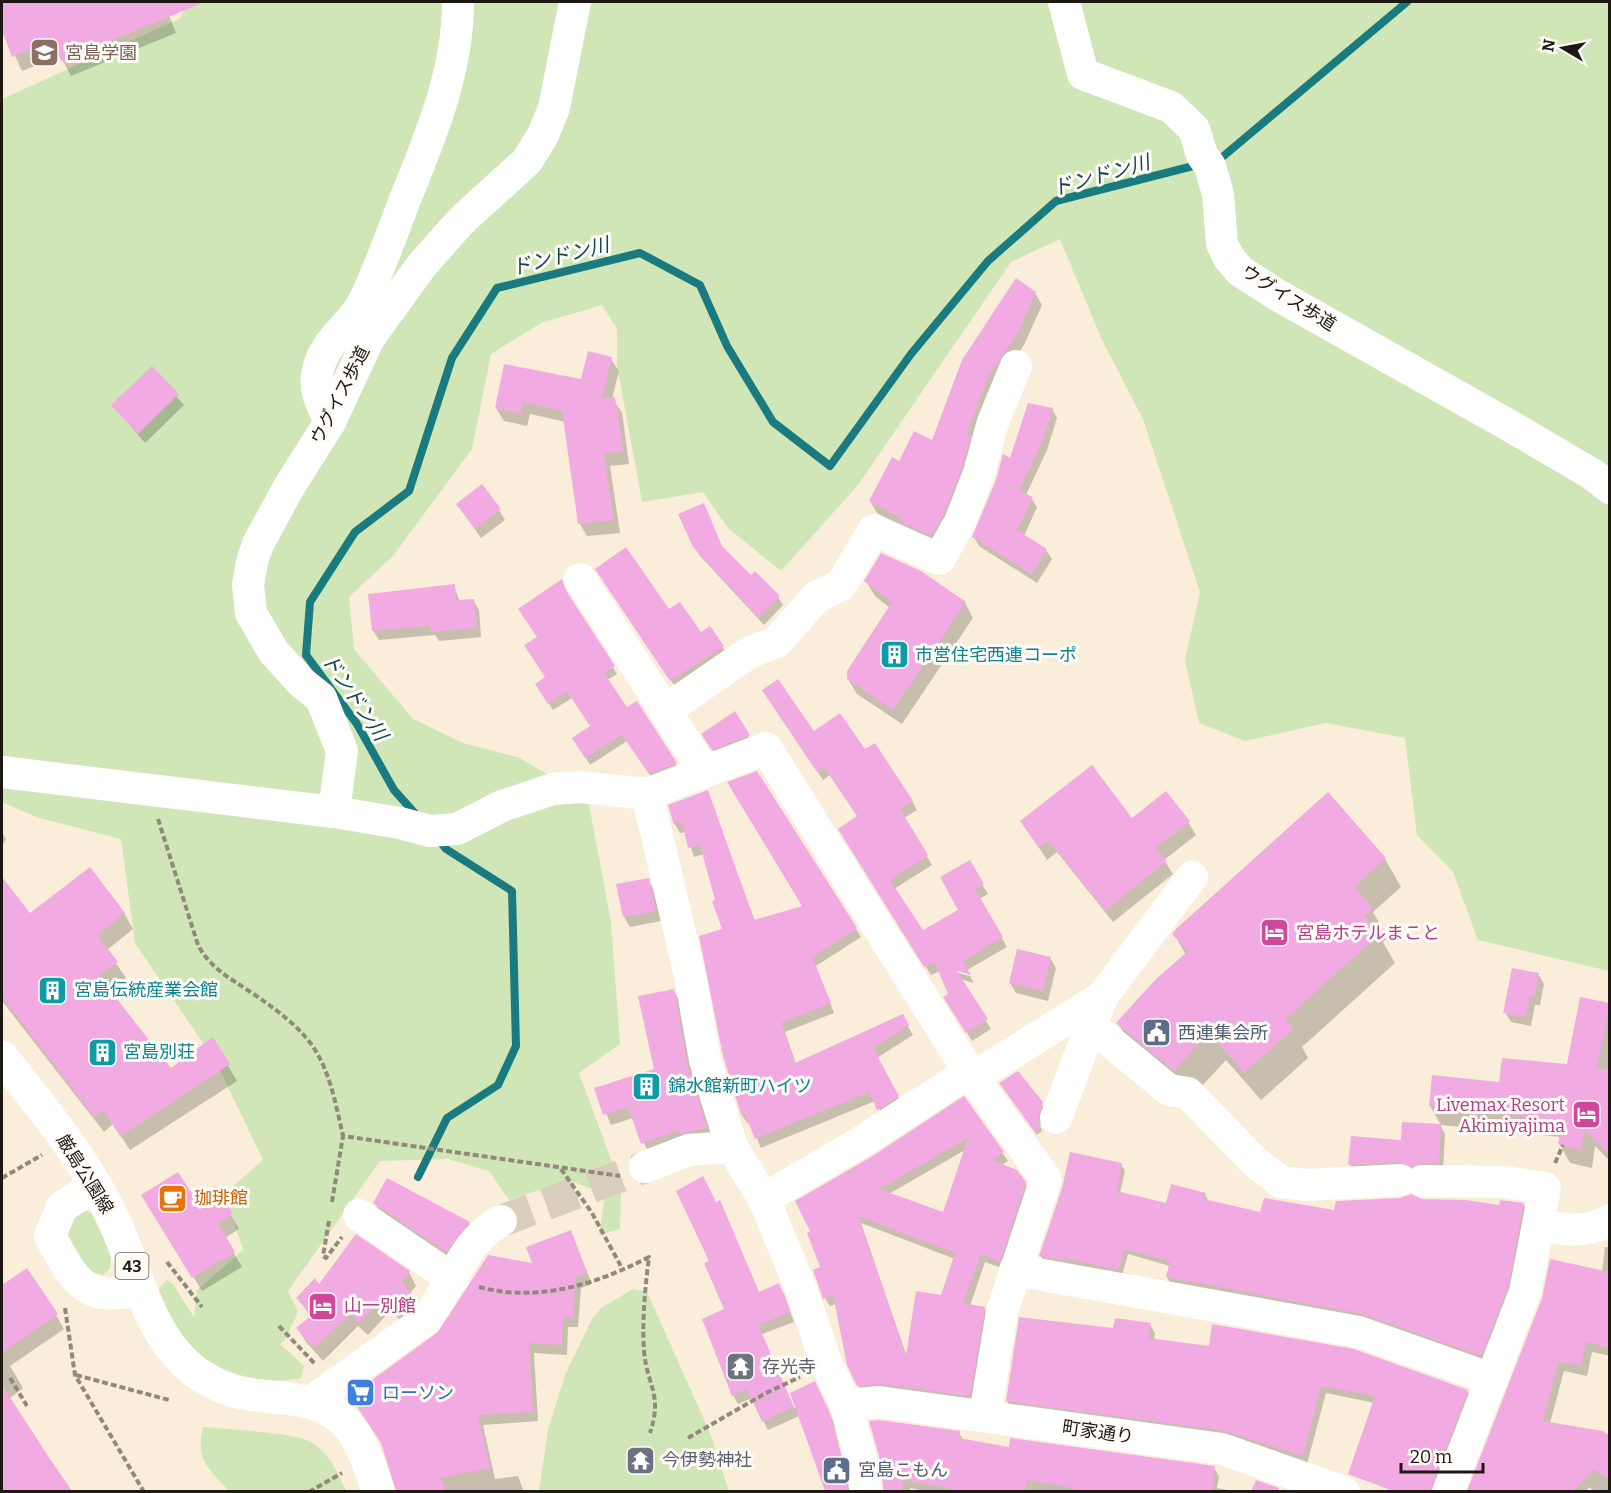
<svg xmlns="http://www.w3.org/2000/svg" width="1611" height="1493" font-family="Bitter,'Noto Sans JP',serif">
<rect width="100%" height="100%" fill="#faeeda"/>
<g fill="#d0e6b6">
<path d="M 189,2 L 1609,2 L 1609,971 L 1478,940 L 1453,872 L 1417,835 L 1405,738 L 1326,723 L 1245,741 L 1199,723 L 1185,660 L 1200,592 L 1143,419 L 1102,340 L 1060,239 L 1011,262 L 858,485 L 781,571 L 728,528 L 703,492 L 642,502 L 617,365 L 617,329 L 602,305 L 541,323 L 491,354 L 472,449 L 393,556 L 349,597 L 354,649 L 413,719 L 463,743 L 520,758 L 588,799 L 611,922 L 620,1044 L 579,1073 L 621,1186 L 620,1229 L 599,1235 L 605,1194 L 569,1180 L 509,1200 L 489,1171 L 448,1159 L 380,1161 L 288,1291 L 298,1312 L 285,1340 L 280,1344 L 304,1366 L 301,1378 C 236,1391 176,1356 158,1290 L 167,1280 L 173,1284 L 194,1317 L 197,1290 L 243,1250 L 225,1193 L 263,1160 L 217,1064 L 135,943 L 121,839 L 36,817 L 2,802 L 2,99 L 179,19 Z"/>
<polygon points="82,1209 95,1215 111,1256 110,1268 103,1275 88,1271 65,1237 65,1223"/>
<polygon points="633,1289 647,1292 710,1433 729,1491 539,1491 548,1430 565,1375 591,1321 601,1308"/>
<path d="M 203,1427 C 223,1429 300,1433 313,1443 C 330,1455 338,1472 346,1491 L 229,1491 C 208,1467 195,1461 203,1427 Z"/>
</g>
<g fill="#0003" fill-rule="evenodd">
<polygon points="2,2 164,2 176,33 71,76 60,56 22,71 2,27"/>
<polygon points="1035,293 1042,305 1024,345 994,389 938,547 877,513 870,501 900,463 933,442"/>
<polygon points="611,359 619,371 612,399 622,412 629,464 610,466 620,533 587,536 580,524 566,422 530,414 527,426 504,421 496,408 582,381"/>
<polygon points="152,368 184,405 145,443 113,405"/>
<polygon points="1029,404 1052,409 1057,418 1047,450 1026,495 1031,498 1037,507 1024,536 1046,550 1052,559 1037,583 979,546 974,537 1011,460"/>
<polygon points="458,505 499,510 505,520 481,538"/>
<polygon points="694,546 724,550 751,577 778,597 783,605 764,625 700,556"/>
<polygon points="601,577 669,612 722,646 727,654 676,688"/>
<polygon points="562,581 568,596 617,674 607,680 627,709 637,703 680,771 654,781 627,741 590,765 578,745 591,727 572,698 553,710 541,691 546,677 538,637"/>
<polygon points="866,581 965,603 973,618 902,724 857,694 848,679 890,608 875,596"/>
<polygon points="454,586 460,602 473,600 479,610 481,637 439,641 435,635 379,640 373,630"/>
<polygon points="769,700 814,733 865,751 912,801 917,810 904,818 932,865 894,889 923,932 961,910 969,862 988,894 979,899 1007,947 967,970 950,968 949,971 970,976 974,983 960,979 991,1029 972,1041 945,997 950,995 940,971 931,975 845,838 858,817 830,775 823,780"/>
<polygon points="735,713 752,743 717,757 703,734"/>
<polygon points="707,792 755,921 856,929 861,937 816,966 834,1013 785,1032 796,1064 902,1016 913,1035 877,1058 903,1106 884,1118 875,1101 761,1148 750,1123 747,1123 742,1115 724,930 717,900 704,854 694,857 686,832 680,833 675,824"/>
<polygon points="1328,795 1385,859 1401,887 1373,912 1388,938 1383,942 1395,963 1302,1047 1308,1058 1261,1100 1226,1060 1191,1098 1134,1052 1118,1023 1186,955 1174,934"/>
<polygon points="1132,820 1188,822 1196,835 1164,860 1173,874 1113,922 1057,852 1047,860 1022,822"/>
<polygon points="2,832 6,840 2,845"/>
<polygon points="648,880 654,890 661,921 630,927 624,917"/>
<polygon points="11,892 29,915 124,913 133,929 107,950 126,978 109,991 171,1070 212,1039 237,1081 130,1150 113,1124 104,1132 2,1001 2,899"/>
<polygon points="1050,958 1056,968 1048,1001 1016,993 1010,983"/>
<polygon points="1538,974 1544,984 1540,1005 1535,1005 1531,1026 1511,1022 1505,1012"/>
<polygon points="673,990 680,1001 693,1076 712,1138 649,1154 633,1118 611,1125 596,1089 655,1070"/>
<polygon points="1610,1004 1610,1161 1595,1146 1592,1168 1570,1163 1559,1143 1561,1137 1441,1125 1430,1106 1568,1066"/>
<polygon points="1003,1087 1041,1103 1044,1108 1040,1126 1042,1131 1037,1135"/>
<path d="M 964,1098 L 1008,1161 L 1002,1165 L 1025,1183 L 1030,1192 L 1004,1269 L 985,1262 L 970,1306 L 984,1308 L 989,1317 L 974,1404 L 863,1394 L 858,1385 L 836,1304 L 830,1306 L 825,1298 L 822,1268 L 872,1158 ZM 965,1150 L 943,1214 L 889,1194 ZM 861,1223 L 955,1259 L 942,1296 L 907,1357 Z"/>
<polygon points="1440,1125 1445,1134 1443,1171 1355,1173 1350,1164"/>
<polygon points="1121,1164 1125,1171 1120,1193 1167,1205 1205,1195 1209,1202 1261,1213 1336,1211 1421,1200 1500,1206 1523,1204 1527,1211 1511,1294 1485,1362 1171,1284 1167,1277 1170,1266 1128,1254 1122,1276 1045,1262 1041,1256"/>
<polygon points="194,1200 231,1215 239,1229 225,1238 242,1267 202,1291 152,1209"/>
<polygon points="720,1202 759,1293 779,1285 784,1294 794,1322 762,1334 794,1408 819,1391 833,1421 850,1492 823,1492 826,1491 799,1416 768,1430 752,1398 738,1404 733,1395 726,1310 711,1262 716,1203"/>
<polygon points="375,1203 469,1223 473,1231 451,1260 380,1212"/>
<polygon points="571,1232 592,1284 581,1288 578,1327 568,1327 567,1355 534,1353 538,1421 483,1425 495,1479 518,1476 524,1492 399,1492 383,1446 534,1265"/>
<polygon points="1605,1247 1610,1247 1610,1356 1592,1352 1587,1376 1564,1371 1550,1423 1610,1438 1610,1492 1595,1492 1589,1487 1586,1492 1469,1492 1543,1299 1602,1272"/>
<polygon points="409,1272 416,1286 409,1294 423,1315 408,1329 391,1310 368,1335 358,1326 323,1361 306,1342 298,1329 311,1317 298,1298 319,1286"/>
<polygon points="2,1285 56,1315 64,1329 10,1366 23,1388 9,1399 71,1492 2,1492"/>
<polygon points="1150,1325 1155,1333 1154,1340 1467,1391 1472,1399 1436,1492 1357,1475 1375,1403 1326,1393 1307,1464 1012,1409 1007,1401 1114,1330"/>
<polygon points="959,1433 964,1441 1010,1449 1214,1468 1219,1476 1217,1488 1241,1492 929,1492 910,1488 910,1492 884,1492 880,1456"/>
</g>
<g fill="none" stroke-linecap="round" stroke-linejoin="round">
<g stroke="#197a80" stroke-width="8">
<polyline points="1214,161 1220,159 1407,2"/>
<polyline points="419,818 394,790 357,724 306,655 310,602 355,532 409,491 452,358 497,288 640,253 700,285 727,346 773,422 830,466 911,354 988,261 1056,201 1201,164"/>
<polyline points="418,1177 447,1118 498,1085 516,1046 512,891 446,849 438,839"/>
</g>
</g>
<g fill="#f2abe2" fill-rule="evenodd">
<polygon points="2,2 205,2 61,61 52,40 12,57 2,31"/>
<polygon points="1016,278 1036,292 1018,333 988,377 966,434 971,436 962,467 944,514 931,536 899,521 901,518 869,501 892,457 899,461 914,431 932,440 962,360"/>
<polygon points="588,351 612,357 602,399 615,397 623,451 604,454 614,520 578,524 562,411 523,402 521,414 495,408 504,364 581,379"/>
<polygon points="152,366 179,394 138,434 111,405"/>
<polygon points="1028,403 1053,408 1043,440 1019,491 1033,497 1017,530 1047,549 1032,574 972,537 996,480 1003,454 1010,458"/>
<polygon points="482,484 501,509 475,529 456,504"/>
<polygon points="704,503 722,546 751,575 755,571 780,596 758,618 693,547 678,514"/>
<polygon points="626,547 669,609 680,602 701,632 710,626 724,646 670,681 595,569"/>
<polygon points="881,553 921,571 966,602 893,710 847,679 847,671 892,602 864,581"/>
<polygon points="562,579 565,589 615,666 604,673 627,707 637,701 677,763 649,774 622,735 585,758 572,738 590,726 567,691 548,704 535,684 545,677 524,645 537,637 518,609"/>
<polygon points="455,584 456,600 474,599 477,628 431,632 431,626 372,631 368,594"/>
<polygon points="778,679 814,731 840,713 865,749 875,743 913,801 900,809 928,855 890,880 923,930 958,910 940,877 970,860 984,884 975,889 1003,937 963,961 971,975 957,971 988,1019 966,1033 943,997 948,994 935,963 924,967 838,829 857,816 824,767 817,772 762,690"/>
<polygon points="735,711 750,735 712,750 701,734"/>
<polygon points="1092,765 1132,818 1166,791 1190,821 1156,848 1167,861 1105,911 1049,841 1039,848 1020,821"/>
<polygon points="757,771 857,928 812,957 831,1003 781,1023 795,1063 903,1014 909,1025 873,1048 899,1096 877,1110 869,1092 755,1139 745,1114 741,1115 723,1056 699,936 722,929 712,901 715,900 700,845 688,848 682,822 674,825 668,805 708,790 754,920 802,906 727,782"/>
<polygon points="1328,792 1386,858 1354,887 1373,909 1364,916 1380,934 1285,1019 1293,1029 1244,1073 1209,1032 1174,1071 1116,1023 1156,979 1188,951 1172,934 1177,928"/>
<polygon points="90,867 125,913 97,935 118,962 99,976 171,1068 213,1037 230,1064 120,1136 103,1110 94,1117 2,997 2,877 30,913"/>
<polygon points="649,878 656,911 623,917 616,884"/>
<polygon points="1017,949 1051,957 1043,991 1009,983"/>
<polygon points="1512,968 1539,973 1535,996 1530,995 1526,1017 1503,1013"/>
<polygon points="674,989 687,1063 707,1128 679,1134 678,1130 641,1144 628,1107 603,1115 594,1088 654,1069 638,996"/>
<polygon points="1580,997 1610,1003 1597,1068 1610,1070 1610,1156 1585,1129 1581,1150 1558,1144 1563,1120 1429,1106 1432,1075 1499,1082 1502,1058 1567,1064"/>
<polygon points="1018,1071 1043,1102 1038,1120 1041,1126 1034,1131 999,1083"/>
<path d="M 964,1096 L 1004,1152 L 992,1160 L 1017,1170 L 1026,1182 L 1000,1262 L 981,1254 L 963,1303 L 985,1307 L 970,1396 L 881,1384 L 857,1386 L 847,1365 L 833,1295 L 823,1299 L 813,1270 L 820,1267 L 807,1233 L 810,1231 L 795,1201 L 871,1157 ZM 968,1138 L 943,1212 L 879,1189 ZM 858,1216 L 955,1253 L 941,1295 L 916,1291 L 906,1355 Z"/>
<polygon points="1402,1122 1441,1124 1439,1163 1422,1163 1412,1167 1399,1162 1348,1165 1351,1136 1401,1140"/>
<polygon points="1070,1152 1122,1163 1117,1191 1166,1203 1171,1184 1206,1193 1204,1199 1260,1212 1264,1198 1334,1210 1336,1201 1401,1198 1411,1194 1422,1199 1466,1200 1499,1205 1500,1200 1524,1203 1508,1287 1481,1356 1362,1314 1166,1277 1170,1261 1124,1249 1119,1270 1063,1258 1062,1260 1039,1256 1062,1188"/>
<polygon points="178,1172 195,1198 215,1186 233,1214 218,1223 235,1252 192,1278 141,1195"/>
<polygon points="703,1176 716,1202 720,1200 759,1292 779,1283 790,1312 758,1325 794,1407 762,1422 747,1389 732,1396 702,1319 724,1309 704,1263 709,1261 676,1191"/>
<polygon points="387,1178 470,1222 446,1252 373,1203"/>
<polygon points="571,1230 587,1273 576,1277 573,1318 563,1317 562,1345 529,1343 533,1412 478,1415 490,1468 440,1478 445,1491 396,1491 381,1443 350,1396 438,1332 488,1255 532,1263 526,1247"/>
<polygon points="356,1234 410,1271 401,1282 417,1300 399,1317 383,1298 359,1323 350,1314 314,1348 296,1328 312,1315 296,1298 315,1278 319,1284"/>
<polygon points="1550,1259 1610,1272 1610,1348 1586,1342 1581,1366 1559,1361 1543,1421 1603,1431 1610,1436 1610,1480 1594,1469 1573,1491 1467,1491 1542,1298"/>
<polygon points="27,1268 58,1314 2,1353 2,1285"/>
<polygon points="1019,1317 1113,1328 1115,1318 1151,1323 1149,1338 1209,1346 1212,1324 1354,1349 1468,1390 1430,1491 1393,1491 1348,1474 1375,1396 1321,1386 1303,1456 1224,1431 1006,1401"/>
<polygon points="815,1381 829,1411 843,1463 848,1491 825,1491 790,1393"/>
<polygon points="2,1385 48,1456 72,1491 2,1491"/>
<polygon points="879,1420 960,1431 959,1438 1009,1447 1010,1438 1215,1466 1212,1491 1073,1491 1073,1488 1027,1480 1025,1491 964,1491 904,1480 902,1491 884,1491 879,1456 869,1421"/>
<polygon points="1256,1480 1279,1488 1278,1491 1251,1491"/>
</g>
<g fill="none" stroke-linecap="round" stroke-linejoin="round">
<polyline stroke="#d9cebc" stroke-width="32" stroke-dasharray="32 16" stroke-linecap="butt" points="501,1221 645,1167"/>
<g stroke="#91897b" stroke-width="4" stroke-dasharray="6 3" stroke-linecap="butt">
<path d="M 158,819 L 198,945 C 211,969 230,978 252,993 C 320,1039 326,1058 343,1136"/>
<polyline points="1555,1163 1563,1145"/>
<polyline points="561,1169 592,1213 623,1270"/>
<polyline points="2,1178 42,1155"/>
<polyline points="332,1202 343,1136 620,1176"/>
<polyline points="329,1221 323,1256 326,1258 342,1237"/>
<polyline points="167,1262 202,1307"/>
<path d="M 479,1287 C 538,1303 597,1284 649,1257 C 645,1289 642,1318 644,1351 C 647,1386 663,1394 650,1433"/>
<polyline points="65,1308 75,1375 144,1492"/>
<polyline points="279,1326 316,1365"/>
<polyline points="76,1375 169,1400"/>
<polyline points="10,1378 27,1406"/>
<polyline points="688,1438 764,1394 800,1377"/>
<polyline points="309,1492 342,1473"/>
</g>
<g stroke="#fff" stroke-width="32">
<polyline points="1064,2 1083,74 1171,107 1194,129 1202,155 1210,166 1218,194 1222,244 1229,258 1240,271 1279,296 1505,423 1592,474 1610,488"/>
<path d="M 330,422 C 323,407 314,391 317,375 C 322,341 350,328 363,303 C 379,271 391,236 404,202 C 430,138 458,72 458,2"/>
<polyline points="580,579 704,771"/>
<polyline points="666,710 750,652 777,642 816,597 841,585 874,530 939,559 960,522 979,473 993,422 1016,366"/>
<polyline points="2,772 334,812 400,823 430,831 457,829 502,806 553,789 581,787 647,794 766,748 969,1072 1046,1179 1002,1312 985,1415"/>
<polyline points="647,794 690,975 705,1060 732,1147"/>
<polyline points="334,812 342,751 321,698 301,682 273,651 251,613 248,585 252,562 258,544 289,487 330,422 369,338 422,265 461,221 527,161 543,135 554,108 575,2"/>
<polyline points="1090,1025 1169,1090 1188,1093 1254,1161 1281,1182 1306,1185 1400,1180"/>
<polyline points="974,1077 1102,997"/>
<polyline points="1056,1118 1102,997 1192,877"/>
<polyline points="645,1167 689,1150 732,1147 764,1199 801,1289 827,1365 846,1405 861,1459 866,1492"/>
<polyline points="1422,1181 1506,1182 1545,1188 1525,1292 1448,1492"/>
<path d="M 96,1185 L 62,1207 L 50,1236 C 75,1281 84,1304 141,1289"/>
<polyline points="764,1199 861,1142 969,1072"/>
<polyline points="359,1215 453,1279"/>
<path d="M 1538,1225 C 1564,1230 1586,1234 1610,1220"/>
<polyline points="1015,1270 1359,1332 1492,1379"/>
<path d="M 312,1401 L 424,1321 C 452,1289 461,1242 501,1221"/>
<polyline points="846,1405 879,1402 1222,1449 1344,1492"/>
</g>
<path stroke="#fff" stroke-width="33" d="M 2,1057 C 41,1106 85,1159 112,1217 C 136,1265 144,1323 184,1362 C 199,1377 222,1389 243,1393 C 283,1401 323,1393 351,1429 C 364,1447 372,1471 378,1492"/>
</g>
<defs>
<symbol id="school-square" viewBox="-11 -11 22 22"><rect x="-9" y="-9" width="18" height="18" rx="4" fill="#8d6e63" stroke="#fffcf8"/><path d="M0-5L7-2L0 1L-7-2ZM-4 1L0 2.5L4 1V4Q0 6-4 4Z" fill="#fff"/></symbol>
<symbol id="building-square" viewBox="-11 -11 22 22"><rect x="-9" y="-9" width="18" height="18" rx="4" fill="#0f9aa8" stroke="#fffcf8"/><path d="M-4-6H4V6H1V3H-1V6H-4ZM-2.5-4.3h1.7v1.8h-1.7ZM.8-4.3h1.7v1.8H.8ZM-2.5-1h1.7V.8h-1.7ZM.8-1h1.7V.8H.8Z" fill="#fff"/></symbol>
<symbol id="hotel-square" viewBox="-11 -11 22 22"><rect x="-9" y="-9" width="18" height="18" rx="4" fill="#d1479c" stroke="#fffcf8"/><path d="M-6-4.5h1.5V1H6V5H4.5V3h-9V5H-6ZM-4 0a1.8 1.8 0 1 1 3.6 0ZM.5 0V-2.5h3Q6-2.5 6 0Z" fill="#fff"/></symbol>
<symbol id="civic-square" viewBox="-11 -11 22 22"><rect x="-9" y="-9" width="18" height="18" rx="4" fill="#5c6f8a" stroke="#fffcf8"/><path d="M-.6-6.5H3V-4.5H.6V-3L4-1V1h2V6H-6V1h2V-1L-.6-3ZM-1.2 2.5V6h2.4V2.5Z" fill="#fff"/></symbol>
<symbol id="cafe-square" viewBox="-11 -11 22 22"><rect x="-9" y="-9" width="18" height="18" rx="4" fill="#e8710a" stroke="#fffcf8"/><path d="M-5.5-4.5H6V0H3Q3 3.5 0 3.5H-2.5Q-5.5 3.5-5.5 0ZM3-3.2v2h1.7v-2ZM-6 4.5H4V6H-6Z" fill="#fff"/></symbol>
<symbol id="temple-square" viewBox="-11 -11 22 22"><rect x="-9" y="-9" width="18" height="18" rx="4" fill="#6b7280" stroke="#fffcf8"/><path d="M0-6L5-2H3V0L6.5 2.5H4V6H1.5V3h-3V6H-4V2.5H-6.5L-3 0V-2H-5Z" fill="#fff"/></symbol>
<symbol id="supermarket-square" viewBox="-11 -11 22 22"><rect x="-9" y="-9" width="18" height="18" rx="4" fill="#3f7fe0" stroke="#fffcf8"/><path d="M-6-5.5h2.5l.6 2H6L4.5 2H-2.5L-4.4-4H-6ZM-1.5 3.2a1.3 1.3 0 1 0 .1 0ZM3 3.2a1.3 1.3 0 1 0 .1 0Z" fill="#fff"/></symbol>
</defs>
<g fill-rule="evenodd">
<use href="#school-square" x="28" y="36" width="33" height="33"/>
<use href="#building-square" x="878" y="638" width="33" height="33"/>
<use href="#hotel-square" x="1258" y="916" width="33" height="33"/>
<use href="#building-square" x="36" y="974" width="33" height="33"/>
<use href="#civic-square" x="1140" y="1016" width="33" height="33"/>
<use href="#building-square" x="86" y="1036" width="33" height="33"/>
<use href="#building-square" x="630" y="1070" width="33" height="33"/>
<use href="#hotel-square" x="1570" y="1098" width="33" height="33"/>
<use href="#cafe-square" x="156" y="1182" width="33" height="33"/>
<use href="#hotel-square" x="306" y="1290" width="33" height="33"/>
<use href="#temple-square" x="724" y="1350" width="33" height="33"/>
<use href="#supermarket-square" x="344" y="1376" width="33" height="33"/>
<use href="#temple-square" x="624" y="1444" width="33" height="33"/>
<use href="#civic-square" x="820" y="1454" width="33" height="33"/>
</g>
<g text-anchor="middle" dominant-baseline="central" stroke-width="6" stroke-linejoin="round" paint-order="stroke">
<rect fill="#fffcf8" stroke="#615d57" stroke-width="1.5" x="115.5" y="1253" width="33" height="26" rx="4.5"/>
<g font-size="16" font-weight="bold" fill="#1d1912">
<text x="132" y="1266">43</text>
</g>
<g font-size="18" fill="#785e54" stroke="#fffcf8" text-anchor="start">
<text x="65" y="53">宮島学園</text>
</g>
<g font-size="18" fill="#1d1912" stroke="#fffcf8">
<text transform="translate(1289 298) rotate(32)">ウグイス歩道</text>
<text transform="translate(340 395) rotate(-63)">ウグイス歩道</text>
<text transform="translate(85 1174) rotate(58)">厳島公園線</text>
<text transform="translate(1098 1432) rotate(8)">町家通り</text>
</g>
<g font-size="18" fill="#0d838f" stroke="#fffcf8" text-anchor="start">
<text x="915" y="655">市営住宅西連コーポ</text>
<text x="74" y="990">宮島伝統産業会館</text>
<text x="123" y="1052">宮島別荘</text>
<text x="668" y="1086">錦水館新町ハイツ</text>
</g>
<g font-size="18" fill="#b23c85" stroke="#fffcf8" text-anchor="start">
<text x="1296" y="933">宮島ホテルまこと</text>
<text x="1565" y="1105" text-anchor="end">Livemax Resort<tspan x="1565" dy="21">Akimiyajima</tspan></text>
<text x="344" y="1306">山一別館</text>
</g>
<g font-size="18" fill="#4e5e75" stroke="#fffcf8" text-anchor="start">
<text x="1178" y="1033">西連集会所</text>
<text x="858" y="1470">宮島こもん</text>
</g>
<g font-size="18" fill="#c56008" stroke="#fffcf8" text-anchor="start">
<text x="194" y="1198">珈琲館</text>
</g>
<g font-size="18" fill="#5b616d" stroke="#fffcf8" text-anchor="start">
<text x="762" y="1367">存光寺</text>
<text x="662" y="1460">今伊勢神社</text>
</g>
<g font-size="18" fill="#366cbe" stroke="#fffcf8" text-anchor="start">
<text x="382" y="1393">ローソン</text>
</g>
<g font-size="20" font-style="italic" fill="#11484d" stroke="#fffcf8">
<text transform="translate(1101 175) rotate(-16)">ドンドン川</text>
<text transform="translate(560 256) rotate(-14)">ドンドン川</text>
<text transform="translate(355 697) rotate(56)">ドンドン川</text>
</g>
</g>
<rect width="1611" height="1493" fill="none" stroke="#1d1912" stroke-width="6"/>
<g transform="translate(1563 48) rotate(280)" stroke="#fffcf8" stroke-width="4.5" paint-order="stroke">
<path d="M0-4.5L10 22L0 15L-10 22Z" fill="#1d1912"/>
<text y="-9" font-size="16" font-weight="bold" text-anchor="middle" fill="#1d1912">N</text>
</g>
<path d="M1401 1463v9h82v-9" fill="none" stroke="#1d1912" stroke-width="3"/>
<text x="1410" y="1463" font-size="18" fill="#1d1912" stroke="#fffcf8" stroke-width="4.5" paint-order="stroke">20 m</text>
</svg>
